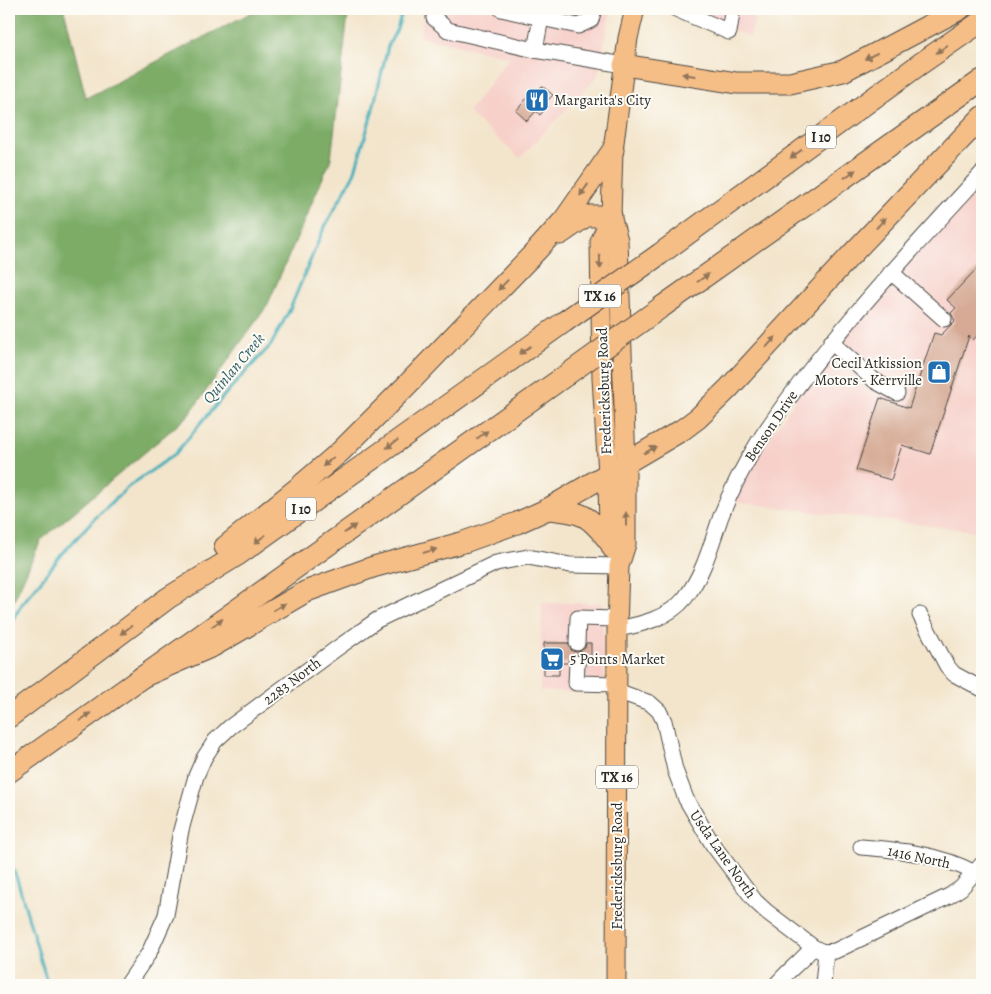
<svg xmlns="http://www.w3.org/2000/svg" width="991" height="994" viewBox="0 0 991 994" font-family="Alegreya,serif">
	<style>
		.built { fill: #f7d0ca }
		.forest { fill: #7bac66; stroke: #536c48 }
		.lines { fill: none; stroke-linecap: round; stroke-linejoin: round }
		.stream { stroke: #3eaeba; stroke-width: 3 }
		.building { fill: #d6aa95 }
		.minor-casing { stroke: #494743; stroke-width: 17 }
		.major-casing { stroke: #494743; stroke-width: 21 }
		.highway-casing { stroke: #494743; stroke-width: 23 }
		.minor { stroke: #fff; stroke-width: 15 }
		.major { stroke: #f6be87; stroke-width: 19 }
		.highway { stroke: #f6be87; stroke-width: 21 }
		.highway-bridge-casing { stroke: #494743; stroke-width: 23; stroke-linecap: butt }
		.highway-bridge { stroke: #f6be87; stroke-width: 21 }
		.oneway { fill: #907459 }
		.labels { text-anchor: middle; stroke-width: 4; stroke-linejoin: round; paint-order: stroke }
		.shield { fill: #fdfcf7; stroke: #6a6a68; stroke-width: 1 }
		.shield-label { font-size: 14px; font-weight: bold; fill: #2b2b2b }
		.poi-label { font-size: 15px; fill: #2b2b2b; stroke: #fdfcf7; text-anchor: start }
		.street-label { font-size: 15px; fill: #2b2b2b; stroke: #fdfcf7 }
		.water-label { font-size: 16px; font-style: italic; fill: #335f64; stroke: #fdfcf7 }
	</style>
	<rect width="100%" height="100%" fill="#fdfcf7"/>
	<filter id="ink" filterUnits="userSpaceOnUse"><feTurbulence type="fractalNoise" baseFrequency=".02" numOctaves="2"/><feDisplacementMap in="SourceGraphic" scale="10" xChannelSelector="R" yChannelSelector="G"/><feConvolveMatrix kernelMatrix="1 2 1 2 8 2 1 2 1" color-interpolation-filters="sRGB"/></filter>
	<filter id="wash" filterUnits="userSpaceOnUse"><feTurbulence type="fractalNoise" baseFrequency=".0096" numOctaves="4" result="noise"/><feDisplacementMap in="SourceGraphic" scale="20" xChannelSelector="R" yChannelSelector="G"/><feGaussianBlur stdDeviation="1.12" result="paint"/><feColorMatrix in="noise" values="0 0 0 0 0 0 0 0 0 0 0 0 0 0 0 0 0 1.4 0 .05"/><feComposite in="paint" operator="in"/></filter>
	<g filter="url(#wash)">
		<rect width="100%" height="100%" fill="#f3e5cc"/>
		<g class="built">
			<polygon points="425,9 611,9 597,77 520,158 468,112 510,57 420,37"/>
			<polygon points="684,9 757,9 750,37"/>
			<polygon points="982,179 982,532 734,502 750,466 819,366"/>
			<polygon points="542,603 603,603 605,693 540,691"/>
		</g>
		<polygon class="forest" points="9,9 64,9 86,98 258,9 335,9 348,15 331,159 267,306 188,416 41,540 9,611"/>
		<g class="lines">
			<g class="stream">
				<polyline points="9,626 22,604 63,553 91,522 128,487 175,454 227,392 271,345 290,309 323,230 354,174 372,113 388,46 397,29 403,9"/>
				<polyline points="9,858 18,882 48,985"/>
			</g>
		</g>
		<g id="blocks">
			<g class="building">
				<polygon points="542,86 553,95 543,105 546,108 540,115 536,111 527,121 516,111 533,91 536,93"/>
				<polygon points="982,263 982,330 973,340 969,336 930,454 902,445 891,480 856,470 880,398 909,408 934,333 941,335 955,321 951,313 956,308 947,300"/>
				<polygon points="544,643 568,643 572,651 577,652 585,648 586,643 591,643 591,663 586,663 582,655 573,654 569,658 568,663 559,663 559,675 544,675"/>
			</g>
		</g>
	</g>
	<g filter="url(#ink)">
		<use href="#blocks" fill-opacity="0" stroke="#494743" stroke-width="1"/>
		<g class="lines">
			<g class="minor-casing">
				<g id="minor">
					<polyline points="436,9 434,18 448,30 535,50 624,65"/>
					<polyline points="501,9 578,26 591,20 594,9"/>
					<polyline points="676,9 729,32 732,13 735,9"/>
					<polyline points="535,50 541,18"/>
					<polyline points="891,272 944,319"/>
					<polyline points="831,342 875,381 897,393"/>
					<polyline points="920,615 947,666 954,674 982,689"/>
					<path d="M617,629C640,625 669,618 685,598C704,574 711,544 721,516C731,490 744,465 759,441C823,344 903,259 982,173"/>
					<polyline points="577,643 578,618 617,619"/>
					<polyline points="577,663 576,683 617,684"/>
					<polyline points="617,691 650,703 659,711 664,721 675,770 686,799 713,845 755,901 767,912 813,947 823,952 835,951 949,896 961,888 982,864"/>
					<path d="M861,847C900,850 940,854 975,873"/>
					<polyline points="127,985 149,953 166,915 181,830 196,776 204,758 215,741 230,727 336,649 377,620 496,563 528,557 570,565 619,566"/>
					<path d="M776,985C787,971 802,961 813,947"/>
					<polyline points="823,985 826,952"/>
				</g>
			</g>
			<g class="major-casing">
				<g id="major">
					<polyline points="611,216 600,242 602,378 608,474 609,541 612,549"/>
					<polyline points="616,985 617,629 619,566 626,544 626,464 618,240 611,216 613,150 628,38 635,9"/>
				</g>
			</g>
			<g class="highway-casing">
				<g id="highway">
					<polyline points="624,65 737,83 790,83 843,71 960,9"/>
					<polyline points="560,234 586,216 611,216"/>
					<polyline points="660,254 920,64 982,21"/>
					<polyline points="663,306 982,80"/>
					<path d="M548,509C582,512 588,514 609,541"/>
					<polyline points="225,547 298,488 341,451 405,387 537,250 564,220 613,150"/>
					<polyline points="142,677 213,646 307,591 373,567 464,542 517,523 548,509 682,430 698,418 728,389 851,255 982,117"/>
					<polyline points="9,717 168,598 239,554 564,322"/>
					<polyline points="9,772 565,376"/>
				</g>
			</g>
			<use href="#minor" class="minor"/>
			<use href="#major" class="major"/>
			<use href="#highway" class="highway"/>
			<g class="highway-bridge-casing">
				<g id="highway-bridge">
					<polyline points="564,322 660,254"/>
					<polyline points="565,376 663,306"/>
				</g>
			</g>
			<use href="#highway-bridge" class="highway-bridge"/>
		</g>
		<defs><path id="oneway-solid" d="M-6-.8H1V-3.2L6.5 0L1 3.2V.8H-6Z" transform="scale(1.25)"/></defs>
		<g class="oneway">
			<use href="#oneway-solid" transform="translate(942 49) rotate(145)"/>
			<use href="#oneway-solid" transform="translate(871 56) rotate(153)"/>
			<use href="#oneway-solid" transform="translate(689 75) rotate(-171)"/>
			<use href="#oneway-solid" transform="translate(796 154) rotate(144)"/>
			<use href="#oneway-solid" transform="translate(850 174) rotate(-35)"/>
			<use href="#oneway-solid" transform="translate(584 190) rotate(125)"/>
			<use href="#oneway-solid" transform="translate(881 223) rotate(-47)"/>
			<use href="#oneway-solid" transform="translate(600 262) rotate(89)"/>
			<use href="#oneway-solid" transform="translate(703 278) rotate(-35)"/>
			<use href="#oneway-solid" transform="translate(503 285) rotate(134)"/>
			<use href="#oneway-solid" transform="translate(771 342) rotate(-48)"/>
			<use href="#oneway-solid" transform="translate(525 350) rotate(145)"/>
			<use href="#oneway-solid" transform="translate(482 435) rotate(-35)"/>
			<use href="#oneway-solid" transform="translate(392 444) rotate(144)"/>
			<use href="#oneway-solid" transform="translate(650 450) rotate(-29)"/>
			<use href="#oneway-solid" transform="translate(328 462) rotate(139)"/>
			<use href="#oneway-solid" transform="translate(626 519) rotate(-90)"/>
			<use href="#oneway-solid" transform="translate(350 529) rotate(-35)"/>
			<use href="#oneway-solid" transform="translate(260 539) rotate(144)"/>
			<use href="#oneway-solid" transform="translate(430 551) rotate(-16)"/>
			<use href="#oneway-solid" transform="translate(279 607) rotate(-30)"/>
			<use href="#oneway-solid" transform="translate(217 623) rotate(-35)"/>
			<use href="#oneway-solid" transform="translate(126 630) rotate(143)"/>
			<use href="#oneway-solid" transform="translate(85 717) rotate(-36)"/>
		</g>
	</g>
	<defs>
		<g id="restaurant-square" transform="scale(1.25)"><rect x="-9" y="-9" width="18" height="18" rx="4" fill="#1f6fb2" stroke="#fdfcf7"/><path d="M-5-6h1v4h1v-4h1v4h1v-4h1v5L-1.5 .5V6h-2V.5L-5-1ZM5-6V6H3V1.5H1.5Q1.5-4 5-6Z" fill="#fff"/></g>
		<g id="shop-square" transform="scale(1.25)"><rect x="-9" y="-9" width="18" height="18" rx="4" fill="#1f6fb2" stroke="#fdfcf7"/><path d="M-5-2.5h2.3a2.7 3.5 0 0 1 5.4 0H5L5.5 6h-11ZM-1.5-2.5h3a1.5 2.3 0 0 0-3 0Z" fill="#fff"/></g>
		<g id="supermarket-square" transform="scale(1.25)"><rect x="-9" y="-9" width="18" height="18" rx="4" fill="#1f6fb2" stroke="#fdfcf7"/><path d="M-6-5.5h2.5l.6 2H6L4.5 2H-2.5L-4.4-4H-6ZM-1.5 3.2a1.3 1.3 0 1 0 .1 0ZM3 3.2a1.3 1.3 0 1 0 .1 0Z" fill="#fff"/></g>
	</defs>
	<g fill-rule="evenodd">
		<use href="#restaurant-square" x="537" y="100"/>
		<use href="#shop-square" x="939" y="372"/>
		<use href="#supermarket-square" x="552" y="659"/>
	</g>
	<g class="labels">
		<g class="shield">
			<rect x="806" y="125.5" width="30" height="23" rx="4"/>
			<rect x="579" y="284.5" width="42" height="23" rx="4"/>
			<rect x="286" y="497.5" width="30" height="23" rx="4"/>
			<rect x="596" y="765.5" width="42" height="23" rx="4"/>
		</g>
		<g class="shield-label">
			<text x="821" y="142">I 10</text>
			<text x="600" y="301">TX 16</text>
			<text x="301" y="514">I 10</text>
			<text x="617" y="782">TX 16</text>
		</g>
		<g class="poi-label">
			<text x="554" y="105">Margarita's City</text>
			<text x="922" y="368" text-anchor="end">Cecil Atkission<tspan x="922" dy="17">Motors - Kerrville</tspan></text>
			<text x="570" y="664">5 Points Market</text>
		</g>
		<g class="street-label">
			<text transform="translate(604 391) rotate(-92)" y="5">Fredericksburg Road</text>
			<text transform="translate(771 426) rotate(-56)" y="5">Benson Drive</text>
			<text transform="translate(292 681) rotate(-37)" y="5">2283 North</text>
			<text transform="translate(723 854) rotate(55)" y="5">Usda Lane North</text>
			<text transform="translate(919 857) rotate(12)" y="5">1416 North</text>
			<text transform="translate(617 866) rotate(-90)" y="5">Fredericksburg Road</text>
		</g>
		<g class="water-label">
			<text transform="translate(233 368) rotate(-50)" y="6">Quinlan Creek</text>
		</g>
	</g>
	<rect width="991" height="994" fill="none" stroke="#fdfcf7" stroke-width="30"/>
</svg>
